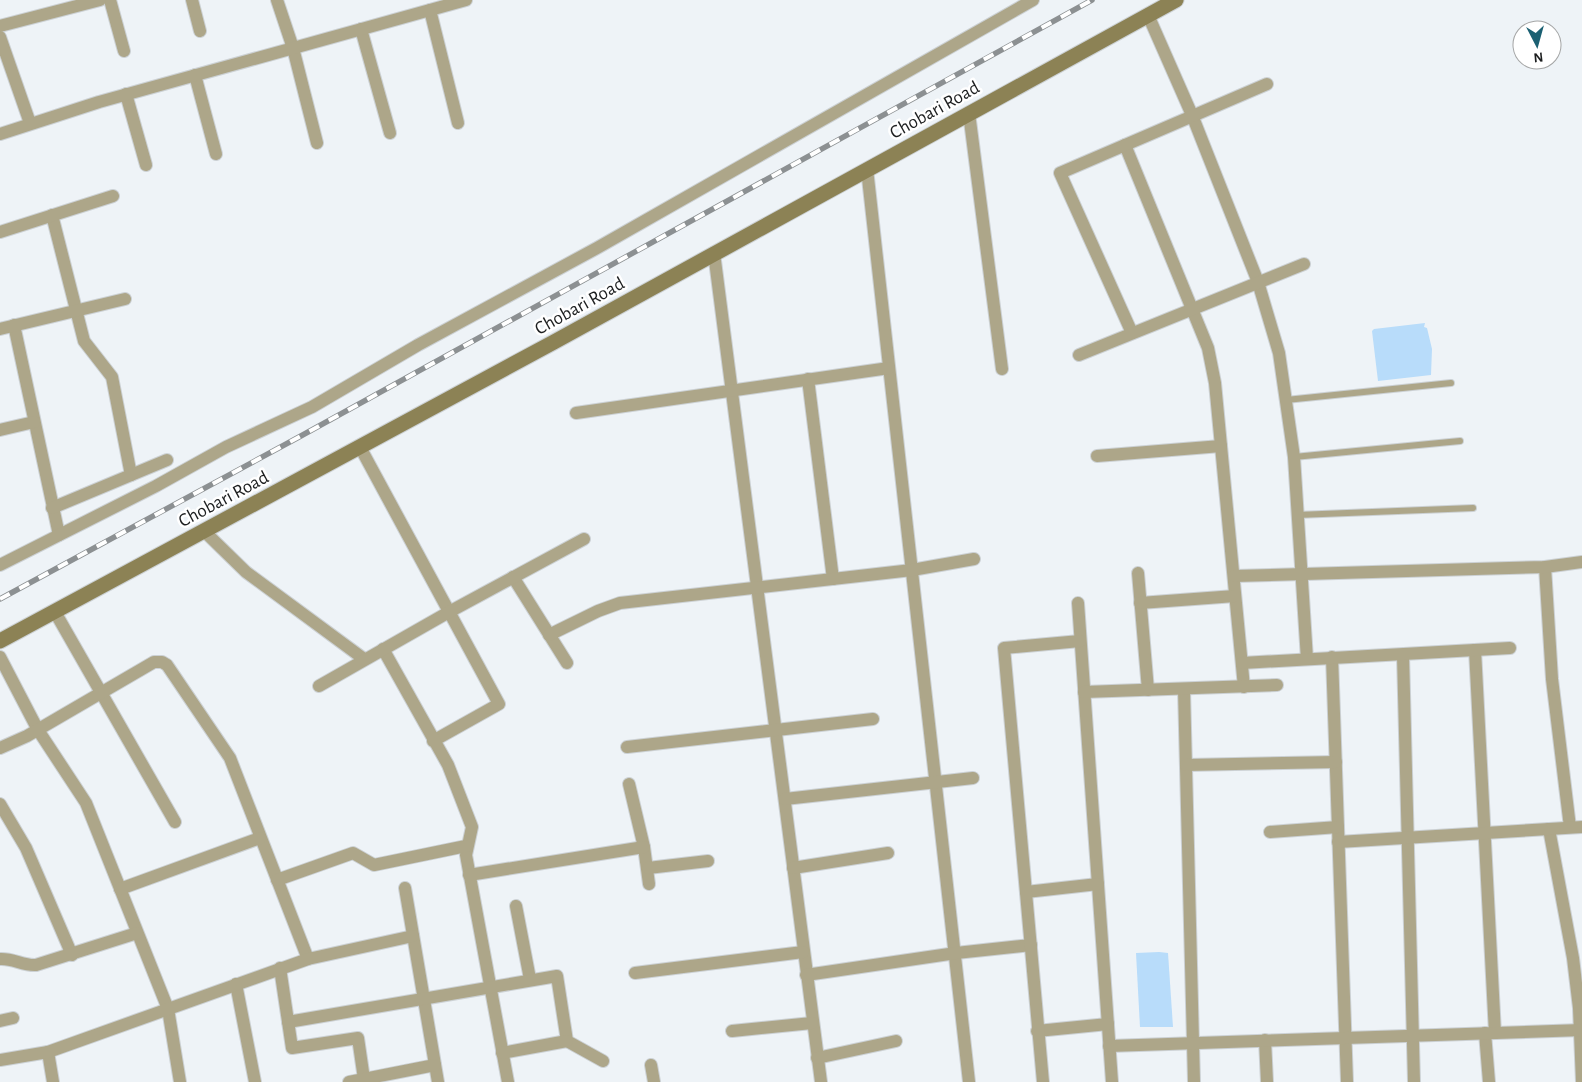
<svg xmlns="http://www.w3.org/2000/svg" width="1582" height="1082" viewBox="0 0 1582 1082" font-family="'Alegreya Sans',sans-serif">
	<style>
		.building { fill: #b8dcfa }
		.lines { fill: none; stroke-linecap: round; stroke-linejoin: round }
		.lane-casing { stroke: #ccd1d4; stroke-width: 8 }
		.street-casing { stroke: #ccd1d4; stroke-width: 14 }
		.secondary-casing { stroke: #ccd1d4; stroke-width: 17 }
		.lane { stroke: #ada689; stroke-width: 6 }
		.street { stroke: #ada689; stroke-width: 12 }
		.secondary { stroke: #8c8255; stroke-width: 15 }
		.rail-casing { stroke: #8c9092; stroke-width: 5.5 }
		.rail { stroke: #fff; stroke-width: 4; stroke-dasharray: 11; stroke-linecap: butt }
		.labels { text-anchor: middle; stroke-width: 5; stroke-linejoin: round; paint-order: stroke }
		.street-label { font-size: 19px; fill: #1c1e1f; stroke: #fff }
	</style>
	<rect width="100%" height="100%" fill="#eef3f7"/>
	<g class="building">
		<polygon points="1425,323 1424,327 1427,328 1432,349 1431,375 1378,381 1372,331 1374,329"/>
		<polygon points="1159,952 1168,953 1173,1027 1140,1027 1136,953"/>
	</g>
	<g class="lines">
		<g class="lane-casing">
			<g id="lane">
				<polyline points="1286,400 1451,383"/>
				<polyline points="1294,457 1460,441"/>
				<polyline points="1297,515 1473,508"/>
			</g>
		</g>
		<g class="street-casing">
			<g id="street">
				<polyline points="110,0 124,51"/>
				<polyline points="192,0 200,31"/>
				<polyline points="277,0 293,48 317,143"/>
				<polyline points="430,10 458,123"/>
				<polyline points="1148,15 1192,115 1258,282 1279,353 1294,457 1307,659"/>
				<polyline points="0,26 100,0"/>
				<polyline points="361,29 390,133"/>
				<polyline points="0,37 30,123"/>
				<polyline points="195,75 216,154"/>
				<polyline points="126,94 146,165"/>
				<polyline points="969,113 1002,369"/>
				<polyline points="0,134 99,102 466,0"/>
				<polyline points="1125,145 1208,348 1215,383 1244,687"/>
				<polyline points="867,169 969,1082"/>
				<polyline points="52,215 84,341 112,377 131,475"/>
				<polyline points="0,232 113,196"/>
				<polyline points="714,253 821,1082"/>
				<polyline points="14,325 59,535"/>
				<polyline points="0,329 125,299"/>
				<polyline points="1132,333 1060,173 1267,84"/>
				<polyline points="1079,355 1304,264"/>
				<polyline points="808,379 833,579"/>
				<polyline points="576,413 889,368"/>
				<polyline points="0,430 34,422"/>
				<polyline points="360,447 499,704 433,741"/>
				<polyline points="1097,456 1221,446"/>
				<polyline points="52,508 167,460"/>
				<polyline points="204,531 246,572 364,659"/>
				<polyline points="0,565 156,486 226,447 312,407 418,345 597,248 1033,0"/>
				<polyline points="1545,567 1552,679 1570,827"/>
				<polyline points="1138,573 1148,690"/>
				<polyline points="1234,576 1545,567 1582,562"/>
				<polyline points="513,577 567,663"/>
				<polyline points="1078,603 1112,1082"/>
				<polyline points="1140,603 1235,596"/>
				<polyline points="55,612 175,822"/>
				<polyline points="549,635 598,611 620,603 912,570 974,559"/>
				<polyline points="383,649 448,765 472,827 466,855 508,1082"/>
				<polyline points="1475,650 1495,1033"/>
				<polyline points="1403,655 1414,1082"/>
				<polyline points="0,657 38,730 86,803 168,1009 180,1082"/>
				<polyline points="1332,657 1347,1082"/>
				<polyline points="1242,663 1510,648"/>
				<polyline points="319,686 449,612 584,539"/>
				<polyline points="1184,689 1194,1082"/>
				<polyline points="1084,692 1277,685"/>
				<polyline points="627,747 873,719"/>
				<polyline points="0,748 27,736 154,662 162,662 167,665 230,758 308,959"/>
				<polyline points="1186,765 1336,762"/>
				<polyline points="629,784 644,847 649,884"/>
				<polyline points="785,799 973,778"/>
				<polyline points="0,804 26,848 72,955"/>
				<polyline points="1549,829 1573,958 1579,1008 1582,1082"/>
				<polyline points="1270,832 1338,827"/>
				<polyline points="1338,842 1582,827"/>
				<polyline points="648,868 708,861"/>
				<polyline points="793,868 888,853"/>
				<polyline points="469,875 644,847"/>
				<polyline points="277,880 353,853 374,865 466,846"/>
				<polyline points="405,888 438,1082"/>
				<polyline points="120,889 260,838"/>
				<polyline points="1026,892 1098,884"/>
				<polyline points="516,906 530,979"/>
				<path d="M0,959C13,958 23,966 36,965L137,933"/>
				<polyline points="280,968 292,1048 358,1038 364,1079"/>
				<polyline points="635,973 803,952"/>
				<polyline points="806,975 956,953 1031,945"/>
				<polyline points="236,984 255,1082"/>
				<polyline points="0,1021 13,1018"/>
				<polyline points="288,1022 557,976 567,1041 603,1061"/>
				<polyline points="732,1031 812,1023"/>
				<polyline points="1037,1031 1108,1024"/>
				<polyline points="1485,1033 1489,1082"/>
				<polyline points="1265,1040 1267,1082"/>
				<polyline points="1109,1046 1582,1030"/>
				<polyline points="48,1052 53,1082"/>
				<polyline points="502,1053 567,1041"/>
				<polyline points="817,1058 896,1041"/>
				<polyline points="0,1060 48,1052 308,959 413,936"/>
				<polyline points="651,1065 654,1082"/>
				<polyline points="349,1082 435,1065"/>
				<polyline points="1043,1082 1004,648 1080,641"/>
			</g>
		</g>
		<g class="secondary-casing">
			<polyline id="secondary" points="0,641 554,342 1176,0"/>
		</g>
		<use href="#lane" class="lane"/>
		<use href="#street" class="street"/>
		<use href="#secondary" class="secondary"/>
		<g class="rail-casing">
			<polyline id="rail" points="0,599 299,437 1092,0"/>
		</g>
		<use href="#rail" class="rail"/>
	</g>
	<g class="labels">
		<g class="street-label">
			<text transform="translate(934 109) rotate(-29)" y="7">Chobari Road</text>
			<text transform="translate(579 305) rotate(-29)" y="7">Chobari Road</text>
			<text transform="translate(223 498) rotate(-28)" y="7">Chobari Road</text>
		</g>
	</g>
	<g transform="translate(1537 45) rotate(174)"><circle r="24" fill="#ffffff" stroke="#a4a5a5"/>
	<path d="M0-4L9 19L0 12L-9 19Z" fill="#1b6072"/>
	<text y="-8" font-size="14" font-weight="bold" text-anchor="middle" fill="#1c1e1f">N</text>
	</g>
</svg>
